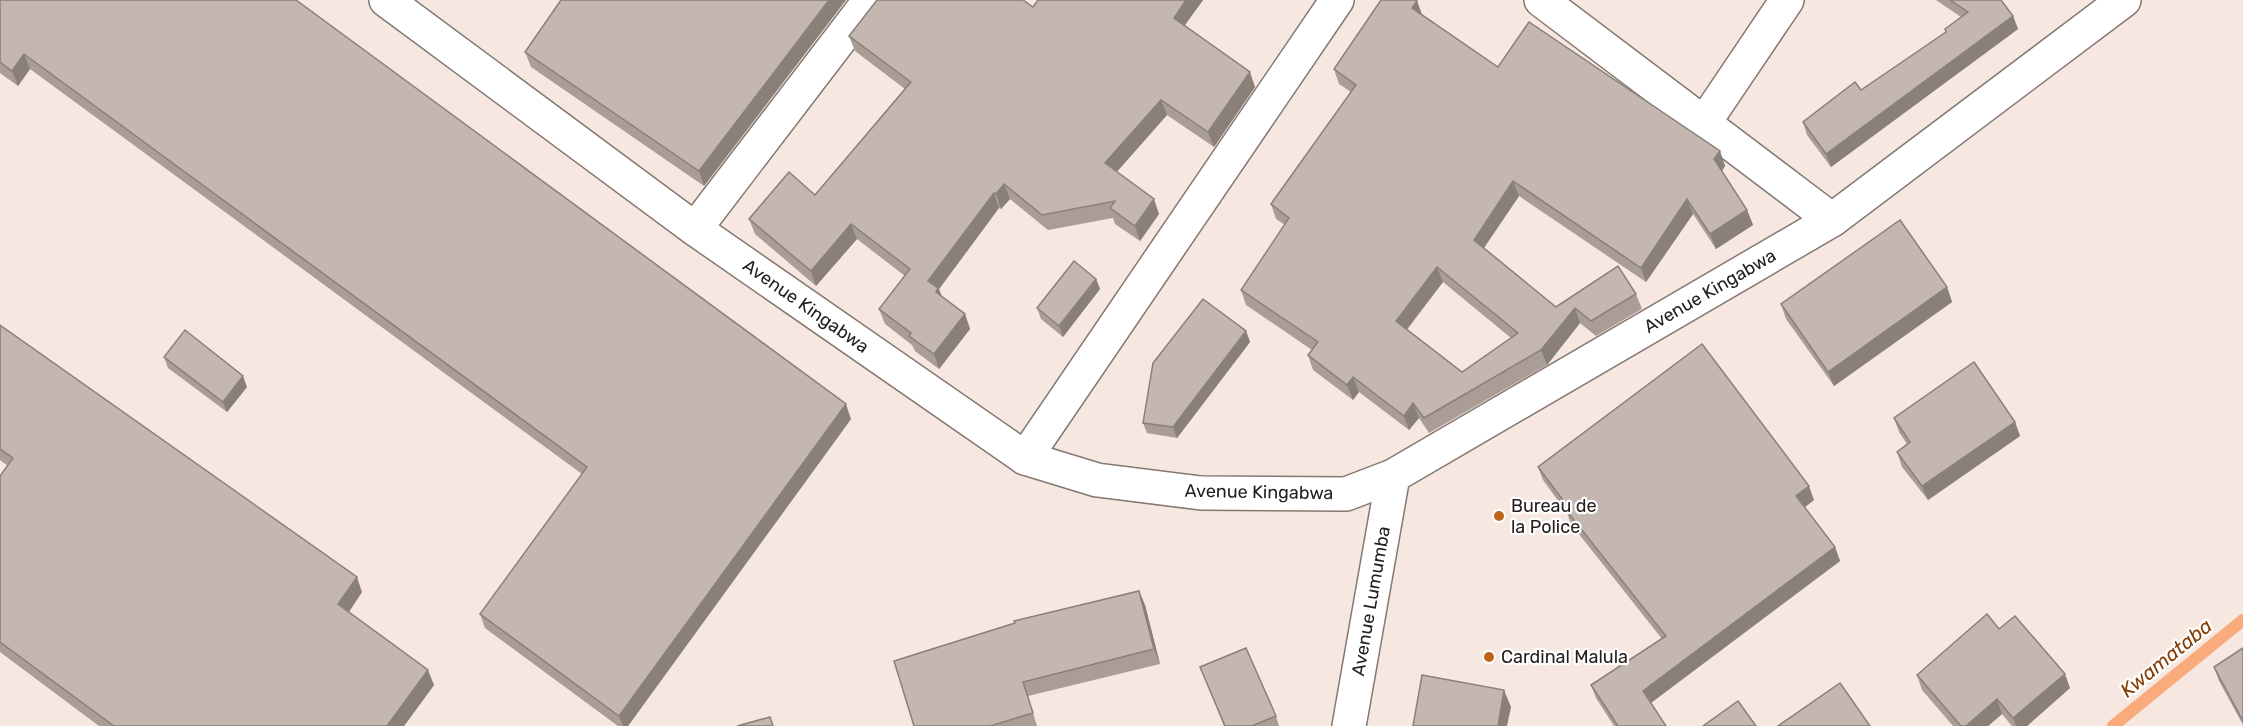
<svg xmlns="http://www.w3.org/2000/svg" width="2243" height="726" viewBox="0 0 2243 726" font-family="Rubik,sans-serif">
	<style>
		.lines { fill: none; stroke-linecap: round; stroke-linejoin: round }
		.stream { stroke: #faab7c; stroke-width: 12 }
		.minor-casing { stroke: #847871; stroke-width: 36 }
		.minor { stroke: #fff; stroke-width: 33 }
		.wall { fill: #a99d96; fill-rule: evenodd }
		.shaded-wall { fill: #89807a }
		.building { fill: #c4b7af; stroke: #89807a; stroke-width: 1.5; fill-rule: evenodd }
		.poi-dot { fill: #c1621b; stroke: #fff; stroke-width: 2 }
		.labels { text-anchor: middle; stroke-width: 4.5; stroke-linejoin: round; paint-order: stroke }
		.street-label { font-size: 18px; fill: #25201e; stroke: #fff }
		.poi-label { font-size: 18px; fill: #25201e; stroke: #fff; text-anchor: start }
		.water-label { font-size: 20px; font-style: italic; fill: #843e05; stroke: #fff }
	</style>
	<rect width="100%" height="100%" fill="#f6e8e0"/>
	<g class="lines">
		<polyline class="stream" points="2113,726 2243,620"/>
		<g class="minor-casing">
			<g id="minor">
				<polyline points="386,0 695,229 1025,458 1097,480 1201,493 1346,494 1393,476 1832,220 2124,0"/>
				<polyline points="1541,0 1832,220"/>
				<polyline points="1704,123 1787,0"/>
				<polyline points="695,229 870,0"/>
				<polyline points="1025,458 1337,0"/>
				<polyline points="1349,726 1393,476"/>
			</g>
		</g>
		<use href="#minor" class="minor"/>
	</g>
	<g class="wall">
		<polygon points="0,0 851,419 628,726 618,726 485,628 480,614 582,474 30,69 18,86 0,73"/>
		<polygon points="561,0 846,0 704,186 531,67 525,52"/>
		<polygon points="1038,0 1203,0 1185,25 1255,87 1214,147 1167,115 1117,172 1159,214 1140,241 1115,224 1113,218 1048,230 1010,199 1001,209 999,208 939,289 942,297 965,314 970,329 939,369 915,351 912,345 885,324 879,309 905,276 857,239 816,286 755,234 749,219 815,195 905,89 855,51 849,36 1033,7"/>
		<polygon points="1936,0 2001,0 2013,16 2018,29 1831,167 1807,135 1803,122 1861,90 1946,32 1945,29 1961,17"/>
		<path d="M1417,1L1422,14L1498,67L1720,151L1725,166L1722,171L1747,210L1753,225L1716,249L1693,214L1646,282L1519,196L1484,248L1556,307L1636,294L1642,309L1596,336L1580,323L1547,365L1429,433L1419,418L1409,430L1359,392L1353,400L1313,370L1308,355L1312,350L1246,305L1241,290L1285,225L1276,219L1271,204L1351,92L1339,84L1334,69ZM1443,282L1511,338L1462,372L1407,330Z"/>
		<polygon points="1096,279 1100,289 1063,337 1041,319 1037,308"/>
		<polygon points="1947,287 1952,302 1834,386 1786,319 1781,304"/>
		<polygon points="0,325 362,592 349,612 434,685 404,726 99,726 0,652 0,476 8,466 0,460"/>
		<polygon points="1246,331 1250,342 1177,438 1147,433 1143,423"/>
		<polygon points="164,357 247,387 227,412 168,368"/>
		<polygon points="1894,418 2015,422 2020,436 1928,500 1902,467 1897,452 1907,444 1899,432"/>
		<polygon points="1538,467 1814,500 1805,507 1835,547 1840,561 1651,703 1666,726 1614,726 1596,698 1591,685 1662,639 1571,524 1567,513 1543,480"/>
		<polygon points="1139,591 1145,605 1160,664 1028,696 1037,726 914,726 1015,623"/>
		<polygon points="1999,629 2070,688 2027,726 2012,726 2002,714 1988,726 1953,726 1922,690 1917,675"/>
		<polygon points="2243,648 2243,725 2219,681 2214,667"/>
		<polygon points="1200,667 1276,716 1279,726 1224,726"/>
	</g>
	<g class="shaded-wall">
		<polygon points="829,0 846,0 704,186 699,171"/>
		<polygon points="1186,0 1203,0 1179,33 1174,18"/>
		<polygon points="1417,1 1422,16 1412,8"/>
		<polygon points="2013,16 2018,29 1831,167 1826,154"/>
		<polygon points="24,54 30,69 18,86 12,71"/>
		<polygon points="1250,72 1255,87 1214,147 1208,132"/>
		<polygon points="1161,100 1167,115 1111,178 1105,163"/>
		<polygon points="1720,151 1725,166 1720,174 1714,159"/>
		<polygon points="1513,181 1519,196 1479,255 1474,240"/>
		<polygon points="1004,184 1010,199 1001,209 996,194"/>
		<polygon points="994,193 999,208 939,289 944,303 928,281"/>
		<polygon points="1154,199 1159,214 1140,241 1135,226"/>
		<polygon points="1687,199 1693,214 1646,282 1641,268"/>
		<polygon points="1747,210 1753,225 1716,249 1710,234"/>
		<polygon points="851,224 857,239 816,286 811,271"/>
		<polygon points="1437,267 1443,282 1401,336 1396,321"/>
		<polygon points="1096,279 1100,289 1063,337 1059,326"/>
		<polygon points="1947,287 1952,302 1834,386 1828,372"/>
		<polygon points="1575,308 1580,323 1547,365 1541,350"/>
		<polygon points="965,314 970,329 939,369 934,354"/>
		<polygon points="1246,331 1250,342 1177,438 1173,427"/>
		<polygon points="243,376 247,387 227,412 223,402"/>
		<polygon points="1353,377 1359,392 1353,400 1347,385"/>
		<polygon points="1413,403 1419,418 1409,430 1404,416"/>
		<polygon points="846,404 851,419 628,726 623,726 619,716"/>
		<polygon points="2015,422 2020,436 1928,500 1922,486"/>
		<polygon points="1809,486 1814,500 1801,510 1796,496"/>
		<polygon points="1835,547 1840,561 1648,705 1643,691"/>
		<polygon points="357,577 362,592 344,619 338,604"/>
		<polygon points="1139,591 1145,605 1160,664 1154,649"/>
		<polygon points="428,670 434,685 404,726 387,726"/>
		<polygon points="2065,674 2070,688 2027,726 2016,726 2013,718"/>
		<polygon points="1504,690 1511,707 1507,726 1498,726"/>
		<polygon points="1997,699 2002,714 1988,726 1966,726"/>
	</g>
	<g class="building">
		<polygon points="0,0 296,0 846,404 619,716 480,614 587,467 24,54 12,71 0,62"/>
		<polygon points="561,0 829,0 699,171 525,52"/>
		<polygon points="877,0 1023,0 1033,7 1038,0 1186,0 1174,18 1250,72 1208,132 1161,100 1105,163 1154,199 1135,226 1110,208 1115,201 1042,215 1004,184 996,194 994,193 928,281 938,288 936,292 965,314 934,354 909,336 911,333 879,309 910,269 851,224 811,271 749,219 789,172 815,195 911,82 849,36"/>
		<path d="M1381,0H1415L1417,1L1412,8L1498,67L1529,22L1720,151L1714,159L1747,210L1710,234L1687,199L1641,268L1513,181L1474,240L1556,307L1618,266L1636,294L1591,321L1575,308L1541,350L1424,418L1413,403L1404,416L1353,377L1347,385L1308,355L1318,342L1241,290L1289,218L1271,204L1356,85L1334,69ZM1437,267L1518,333L1462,372L1396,321Z"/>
		<polygon points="1950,0 2001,0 2013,16 1826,154 1803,122 1855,82 1861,90 1946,32 1945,29 1968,12"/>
		<polygon points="1900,220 1947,287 1828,372 1781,304"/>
		<polygon points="1074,261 1096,279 1059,326 1037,308"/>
		<polygon points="1203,299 1246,331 1173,427 1143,423 1153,363"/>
		<polygon points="0,325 357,577 338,604 428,670 387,726 114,726 0,642 0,476 13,458 0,449"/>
		<polygon points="185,330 243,376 223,402 164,357"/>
		<polygon points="1702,344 1809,486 1796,496 1835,547 1643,691 1666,726 1618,726 1591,685 1666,636 1566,510 1569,508 1538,467"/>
		<polygon points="1974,362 2015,422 1922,486 1897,452 1910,442 1894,418"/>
		<polygon points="1139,591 1154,649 1023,682 1033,713 990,726 914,726 894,661 1015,623 1014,621"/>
		<polygon points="1987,614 1999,629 2015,616 2065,674 2013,718 1997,699 1966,726 1961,726 1917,675"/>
		<polygon points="1246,648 1276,716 1252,726 1225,726 1200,667"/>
		<polygon points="2243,648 2243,721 2214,667"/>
		<polygon points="1422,675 1504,690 1498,726 1413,726"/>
		<polygon points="1840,683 1870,726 1778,726"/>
		<polygon points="1738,701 1756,726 1703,726"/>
		<polygon points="770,717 773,726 737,726"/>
	</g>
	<g class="poi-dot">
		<circle cx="1499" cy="516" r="6"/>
		<circle cx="1489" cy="657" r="6"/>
	</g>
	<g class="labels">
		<g class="street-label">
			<text transform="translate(1710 291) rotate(-30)" y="6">Avenue Kingabwa</text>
			<text transform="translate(806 306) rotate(35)" y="6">Avenue Kingabwa</text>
			<text transform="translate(1259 492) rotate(1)" y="6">Avenue Kingabwa</text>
			<text transform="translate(1371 601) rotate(-80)" y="6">Avenue Lumumba</text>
		</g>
		<g class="poi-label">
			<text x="1511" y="512">Bureau de<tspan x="1511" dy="21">la Police</tspan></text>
			<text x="1501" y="663">Cardinal Malula</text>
		</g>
		<g class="water-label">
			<text transform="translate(2166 658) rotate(-39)" y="7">Kwamataba</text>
		</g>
	</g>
</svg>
